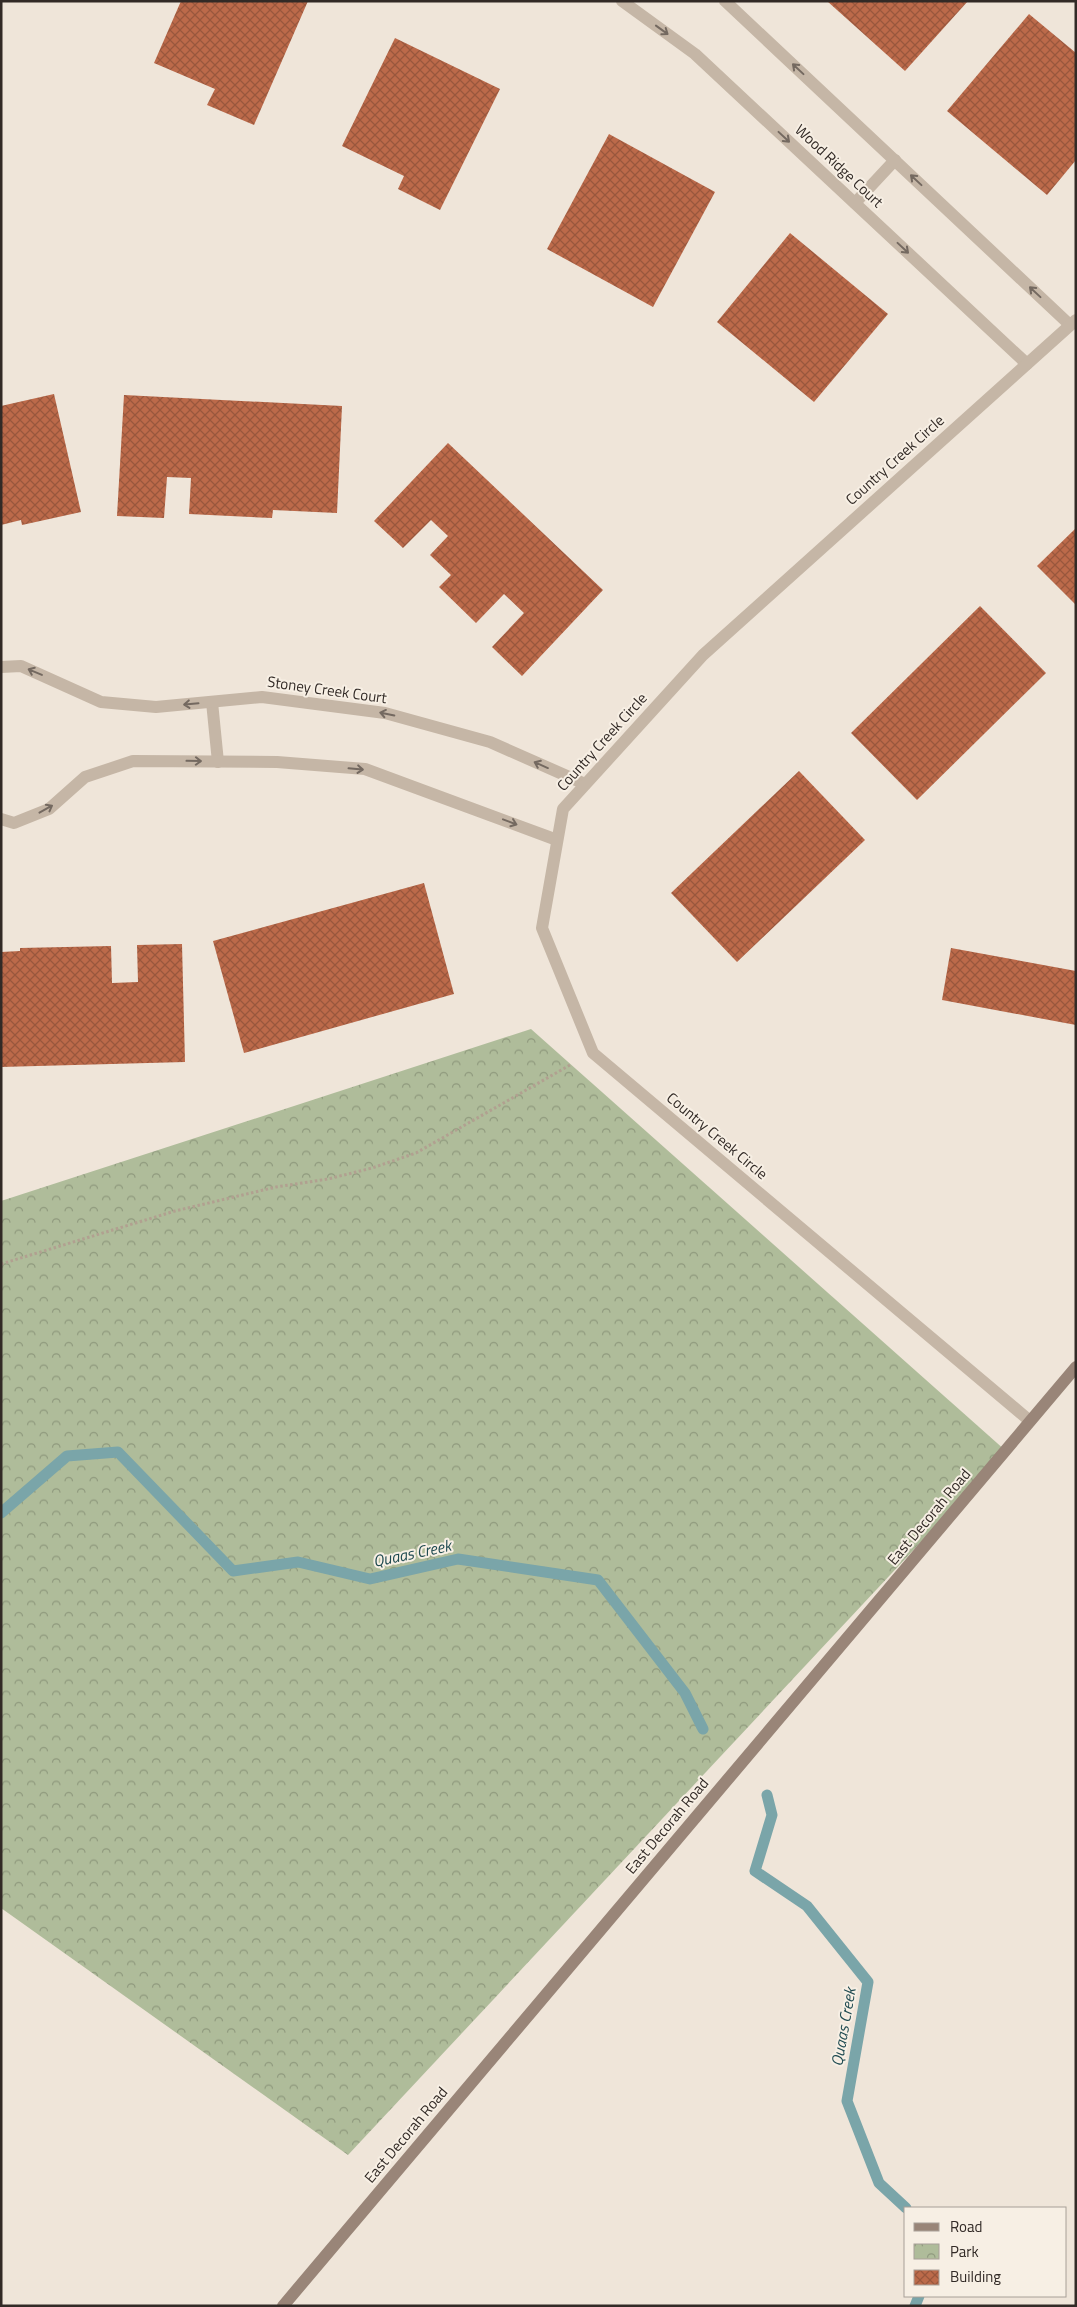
<svg xmlns="http://www.w3.org/2000/svg" width="1077" height="2307" viewBox="0 0 1077 2307" font-family="'Titillium Web',sans-serif">
	<style>
		.park { fill: url(#park-crowns) }
		.lines { fill: none; stroke-linecap: round; stroke-linejoin: round }
		.stream { stroke: #7aa5a9; stroke-width: 11 }
		.building { fill: url(#building-cross-hatch) }
		.path { stroke: #b1a090; stroke-width: 3; stroke-dasharray: 2.5 2.5; stroke-linecap: butt }
		.lane { stroke: #c5b6a6; stroke-width: 12 }
		.street { stroke: #c5b6a6; stroke-width: 12 }
		.secondary { stroke: #998578; stroke-width: 12 }
		.oneway { stroke: #746960 }
		.labels { text-anchor: middle; stroke-width: 4; stroke-linejoin: round; paint-order: stroke }
		.street-label { font-size: 15px; fill: #322a26; stroke: #f7efe4 }
		.water-label { font-size: 16px; font-style: italic; fill: #1f4a50; stroke: #f7efe4 }
	</style>
	<defs>
		<pattern id="park-crowns" width="20" height="18" patternUnits="userSpaceOnUse" patternTransform="scale(1.25)"><rect width="20" height="18" fill="#afbc9a"/><path d="M2 6a3 3 0 1 1 6 0M12 15a3 3 0 1 1 6 0" fill="none" stroke="#8f997d"/></pattern>
		<pattern id="building-cross-hatch" width="8" height="8" patternUnits="userSpaceOnUse" patternTransform="scale(1.25)"><rect width="8" height="8" fill="#bc6a4a"/><path d="M0 0l8 8M0 8l8-8" fill="none" stroke="#99573d"/></pattern>
	</defs>
	<rect width="100%" height="100%" fill="#efe5d9"/>
	<polygon class="park" points="531,1029 1006,1451 348,2155 1,1908 1,1201"/>
	<g class="lines">
		<g class="stream">
			<polyline points="1,1513 67,1456 118,1452 233,1571 298,1562 370,1579 458,1559 598,1580 685,1693 703,1729"/>
			<polyline points="767,1795 772,1815 755,1871 807,1906 868,1982 847,2101 879,2183 906,2208"/>
			<polyline points="915,2306 919,2296"/>
		</g>
	</g>
	<g class="building">
		<polygon points="181,1 308,1 254,125 207,105 215,89 154,63"/>
		<polygon points="827,1 968,1 905,71"/>
		<polygon points="1029,14 1076,53 1076,160 1047,195 947,111"/>
		<polygon points="395,38 500,89 440,210 398,189 404,176 342,146"/>
		<polygon points="609,134 715,192 653,307 547,249"/>
		<polygon points="790,233 888,314 814,402 717,322"/>
		<polygon points="54,394 81,512 22,525 21,520 1,525 1,406"/>
		<polygon points="124,395 342,406 337,513 273,510 272,518 189,514 191,478 167,477 164,518 117,516"/>
		<polygon points="448,443 603,590 522,676 492,647 524,613 504,594 476,623 439,587 451,575 430,555 448,536 431,520 403,548 374,521"/>
		<polygon points="1076,528 1076,605 1037,566"/>
		<polygon points="980,606 1046,673 917,800 851,733"/>
		<polygon points="799,771 865,840 737,962 671,893"/>
		<polygon points="424,883 454,994 244,1053 213,941"/>
		<polygon points="182,944 185,1062 1,1067 1,952 20,951 20,948 111,946 112,983 138,982 137,945"/>
		<polygon points="951,948 1076,971 1076,1025 942,1000"/>
	</g>
	<g class="lines">
		<polyline class="path" points="1,1264 175,1211 276,1187 328,1179 372,1168 416,1153 570,1065"/>
		<g class="lane">
			<polyline points="855,203 895,160"/>
			<polyline points="212,702 218,762"/>
		</g>
		<g class="street">
			<polyline points="622,1 695,54 1027,364"/>
			<polyline points="725,1 1070,325"/>
			<polyline points="1,667 21,666 101,702 156,707 262,697 385,713 490,742 585,784"/>
			<polyline points="1,819 14,823 49,809 85,777 133,761 277,762 365,769 557,840"/>
			<polyline points="1030,1421 593,1053 542,928 563,809 703,655 1076,320"/>
		</g>
		<polyline class="secondary" points="283,2306 1076,1367"/>
	</g>
	<defs><path id="oneway-shaft" d="M-6 0H5M1.5-3L5.5 0L1.5 3" fill="none" stroke-width="1.6" stroke-linecap="round" stroke-linejoin="round" transform="scale(1.25)"/></defs>
	<g class="oneway">
		<use href="#oneway-shaft" transform="translate(662 30) rotate(36)"/>
		<use href="#oneway-shaft" transform="translate(798 69) rotate(-137)"/>
		<use href="#oneway-shaft" transform="translate(784 137) rotate(43)"/>
		<use href="#oneway-shaft" transform="translate(916 180) rotate(-137)"/>
		<use href="#oneway-shaft" transform="translate(903 248) rotate(43)"/>
		<use href="#oneway-shaft" transform="translate(1035 292) rotate(-137)"/>
		<use href="#oneway-shaft" transform="translate(35 672) rotate(-157)"/>
		<use href="#oneway-shaft" transform="translate(191 704) rotate(175)"/>
		<use href="#oneway-shaft" transform="translate(387 714) rotate(-168)"/>
		<use href="#oneway-shaft" transform="translate(194 761) rotate(1)"/>
		<use href="#oneway-shaft" transform="translate(541 765) rotate(-156)"/>
		<use href="#oneway-shaft" transform="translate(356 769) rotate(5)"/>
		<use href="#oneway-shaft" transform="translate(46 809) rotate(-29)"/>
		<use href="#oneway-shaft" transform="translate(510 822) rotate(21)"/>
	</g>
	<g class="labels">
		<g class="street-label">
			<text transform="translate(839 166) rotate(43)" y="5">Wood Ridge Court</text>
			<text transform="translate(895 460) rotate(-42)" y="5">Country Creek Circle</text>
			<text transform="translate(327 690) rotate(8)" y="5">Stoney Creek Court</text>
			<text transform="translate(602 742) rotate(-48)" y="5">Country Creek Circle</text>
			<text transform="translate(717 1136) rotate(40)" y="5">Country Creek Circle</text>
			<text transform="translate(929 1517) rotate(-50)" y="5">East Decorah Road</text>
			<text transform="translate(667 1826) rotate(-50)" y="5">East Decorah Road</text>
			<text transform="translate(406 2135) rotate(-50)" y="5">East Decorah Road</text>
		</g>
		<g class="water-label">
			<text transform="translate(412 1553) rotate(-12)" y="6">Quaas Creek</text>
			<text transform="translate(843 2027) rotate(-80)" y="6">Quaas Creek</text>
		</g>
	</g>
	<rect width="1077" height="2307" fill="none" stroke="#322a26" stroke-width="5"/>
	<rect x="904" y="2207" width="162" height="90" fill="#f7efe4" stroke="#a8a098"/>
	<rect x="914" y="2223" width="25" height="8" fill="#998578" stroke="#a8a098"/>
	<text x="950" y="2232" font-size="15" fill="#322a26">Road</text>
	<rect x="914" y="2244" width="25" height="15" fill="url(#park-crowns)" stroke="#a8a098"/>
	<text x="950" y="2257" font-size="15" fill="#322a26">Park</text>
	<rect x="914" y="2270" width="25" height="15" fill="url(#building-cross-hatch)" stroke="#a8a098"/>
	<text x="950" y="2282" font-size="15" fill="#322a26">Building</text>
</svg>
